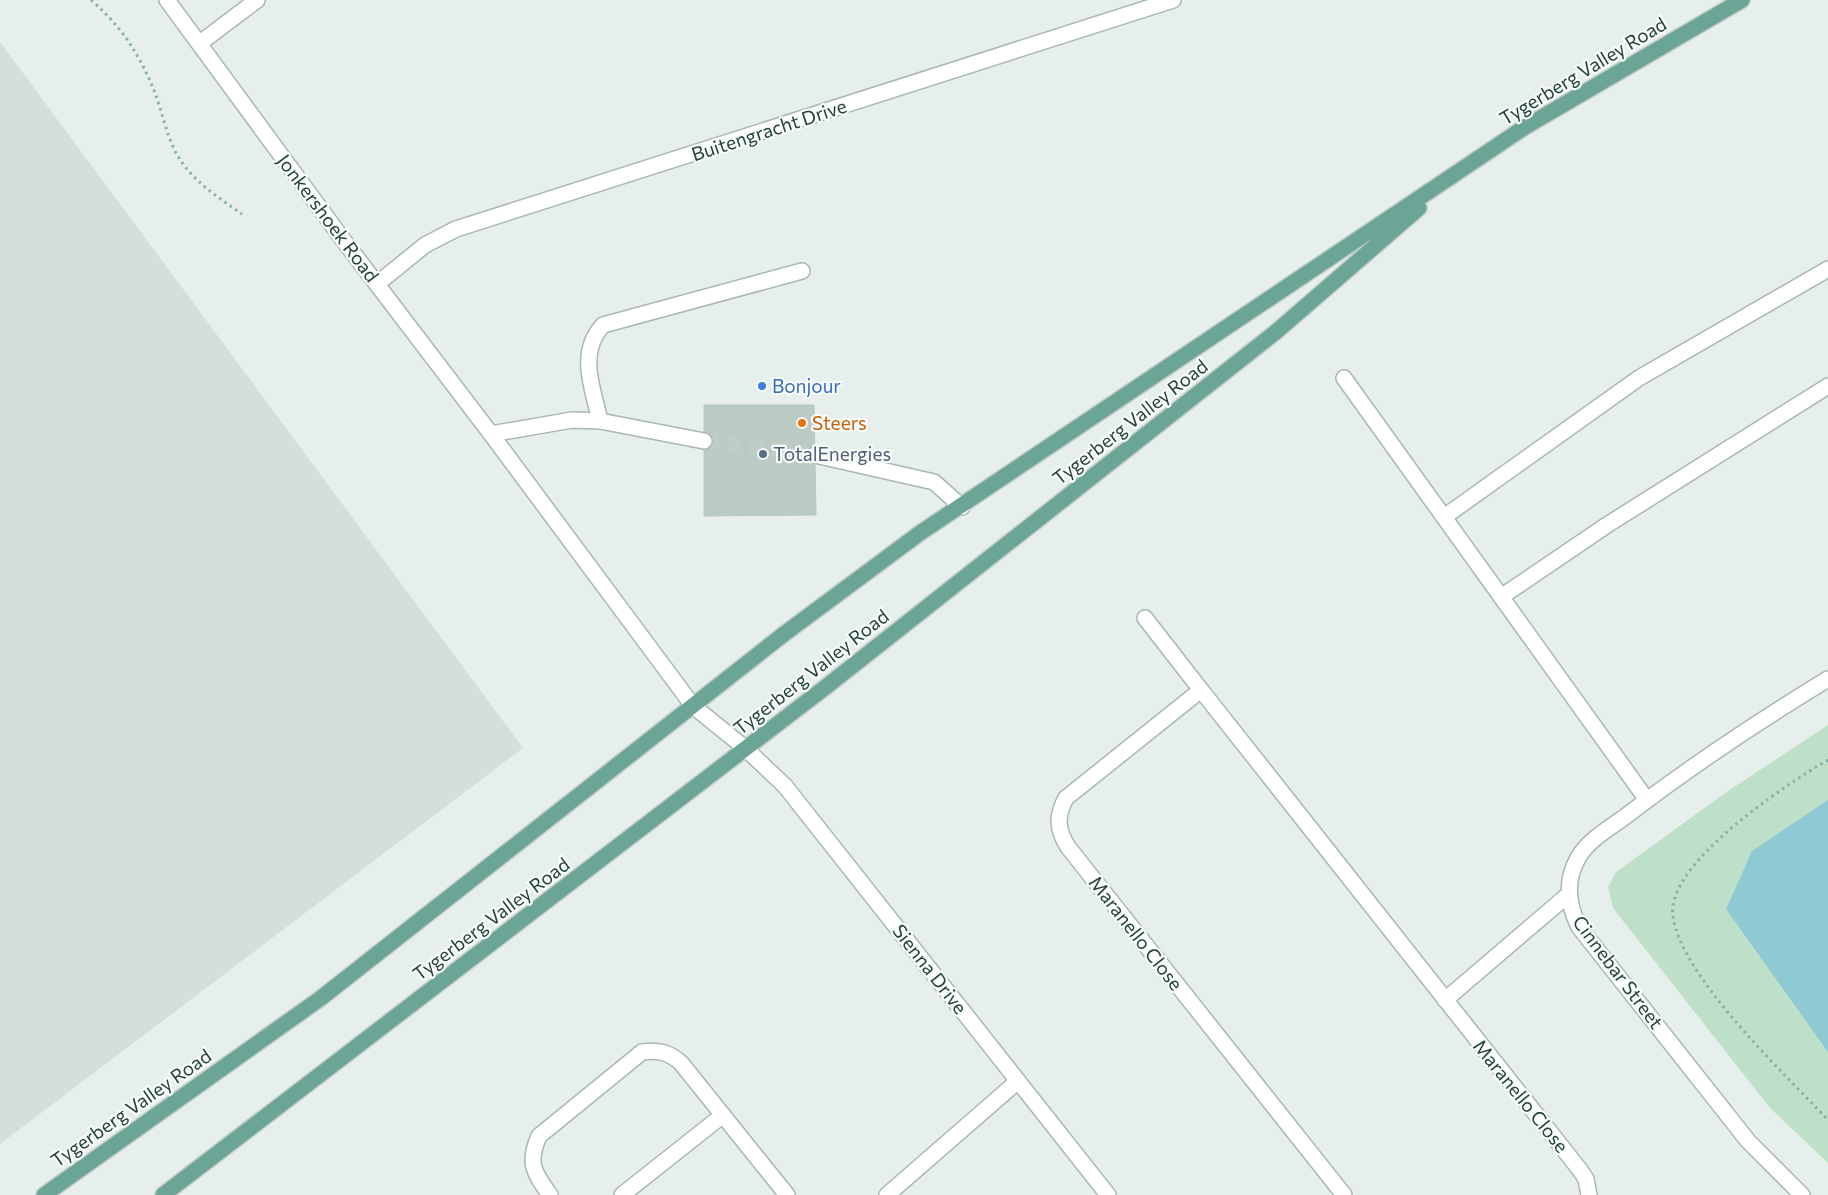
<svg xmlns="http://www.w3.org/2000/svg" width="1828" height="1195" viewBox="0 0 1828 1195" font-family="Commissioner,sans-serif">
	<style>
		.built { fill: #d4dfda }
		.green { fill: #bfe0c8 }
		.water { fill: #8ec9d4 }
		.building { fill: #bbcac4; stroke: #b8c9c2 }
		.lines { fill: none; stroke-linecap: round; stroke-linejoin: round }
		.minor-tunnel { stroke: #bfccc8; stroke-width: 15; stroke-dasharray: 15 8; stroke-linecap: butt }
		.minor-casing { stroke: #a8b8b2; stroke-width: 18 }
		.major-casing { stroke: #c2cac8; stroke-width: 18 }
		.path { stroke: #86b3a5; stroke-width: 3; stroke-dasharray: 2.5 4; stroke-linecap: butt }
		.minor { stroke: #fff; stroke-width: 15 }
		.major { stroke: #6aa596; stroke-width: 15 }
		.shop-dot { fill: #3f7fe0; stroke: #f7fbf9; stroke-width: 2 }
		.food-dot { fill: #e8710a; stroke: #f7fbf9; stroke-width: 2 }
		.service-dot { fill: #5c6f8a; stroke: #f7fbf9; stroke-width: 2 }
		.labels { text-anchor: middle; stroke-width: 4.5; stroke-linejoin: round; paint-order: stroke }
		.street-label { font-size: 19px; fill: #24423a; stroke: #f7fbf9 }
		.shop-label { font-size: 19px; fill: #366cbe; stroke: #f7fbf9; text-anchor: start }
		.food-label { font-size: 19px; fill: #c56008; stroke: #f7fbf9; text-anchor: start }
		.service-label { font-size: 19px; fill: #4e5e75; stroke: #f7fbf9; text-anchor: start }
	</style>
	<rect width="100%" height="100%" fill="#e6efeb"/>
	<polygon class="built" points="0,42 523,748 0,1144"/>
	<polygon class="green" points="1828,725 1828,1163 1770,1108 1613,908 1608,887 1616,872 1728,791"/>
	<polygon class="water" points="1828,800 1828,1052 1726,909 1752,851"/>
	<polygon class="building" points="704,405 814,405 816,515 704,516"/>
	<g class="lines">
		<polyline class="minor-tunnel" points="704,441 815,455"/>
		<g class="minor-casing">
			<g id="minor">
				<polyline points="167,0 344,241 491,434 693,706 745,748 785,786 1108,1195"/>
				<polyline points="200,43 257,0"/>
				<polyline points="377,284 425,245 456,229 1173,0"/>
				<polyline points="1344,378 1647,800"/>
				<path d="M600,421C593,388 577,353 603,325L802,271"/>
				<polyline points="491,434 572,420 600,421 704,441"/>
				<polyline points="815,455 934,482 962,507"/>
				<polyline points="1444,517 1639,378 1828,269"/>
				<polyline points="1501,597 1607,525 1828,386"/>
				<polyline points="1145,618 1201,690"/>
				<polyline points="1445,1000 1569,894"/>
				<path d="M550,1195C534,1173 527,1163 539,1136L642,1052C658,1050 669,1052 681,1063L787,1195"/>
				<polyline points="622,1195 723,1115"/>
				<polyline points="887,1195 1018,1081"/>
				<path d="M1344,1195L1068,847C1057,830 1056,816 1066,798L1201,690L1580,1170L1586,1179L1589,1195"/>
				<path d="M1802,1195L1748,1141L1579,927C1568,905 1565,881 1578,858C1588,840 1610,828 1626,816C1691,766 1759,721 1828,679"/>
			</g>
		</g>
		<g class="major-casing">
			<g id="major">
				<polyline points="44,1195 321,998 784,634 920,533 1525,127 1742,0"/>
				<polyline points="163,1195 827,686 1277,331 1419,208"/>
			</g>
		</g>
		<g class="path">
			<path d="M91,0C122,27 140,55 155,93C163,114 167,139 179,158C194,182 219,198 242,214"/>
			<path d="M1828,760C1788,783 1665,864 1673,916C1681,977 1785,1074 1828,1120"/>
		</g>
		<use href="#minor" class="minor"/>
		<use href="#major" class="major"/>
	</g>
	<circle class="shop-dot" cx="762" cy="386" r="5"/>
	<circle class="food-dot" cx="802" cy="423" r="5"/>
	<circle class="service-dot" cx="763" cy="454" r="5"/>
	<g class="labels">
		<g class="street-label">
			<text transform="translate(1583 71) rotate(-31)" y="7">Tygerberg Valley Road</text>
			<text transform="translate(769 130) rotate(-18)" y="7">Buitengracht Drive</text>
			<text transform="translate(328 218) rotate(53)" y="7">Jonkershoek Road</text>
			<text transform="translate(1130 422) rotate(-38)" y="7">Tygerberg Valley Road</text>
			<text transform="translate(811 672) rotate(-38)" y="7">Tygerberg Valley Road</text>
			<text transform="translate(491 919) rotate(-37)" y="7">Tygerberg Valley Road</text>
			<text transform="translate(1136 933) rotate(52)" y="7">Maranello Close</text>
			<text transform="translate(930 969) rotate(52)" y="7">Sienna Drive</text>
			<text transform="translate(1618 972) rotate(53)" y="7">Cinnebar Street</text>
			<text transform="translate(1521 1096) rotate(51)" y="7">Maranello Close</text>
			<text transform="translate(131 1108) rotate(-35)" y="7">Tygerberg Valley Road</text>
		</g>
		<g class="shop-label">
			<text x="772" y="393">Bonjour</text>
		</g>
		<g class="food-label">
			<text x="812" y="430">Steers</text>
		</g>
		<g class="service-label">
			<text x="773" y="461">TotalEnergies</text>
		</g>
	</g>
</svg>
